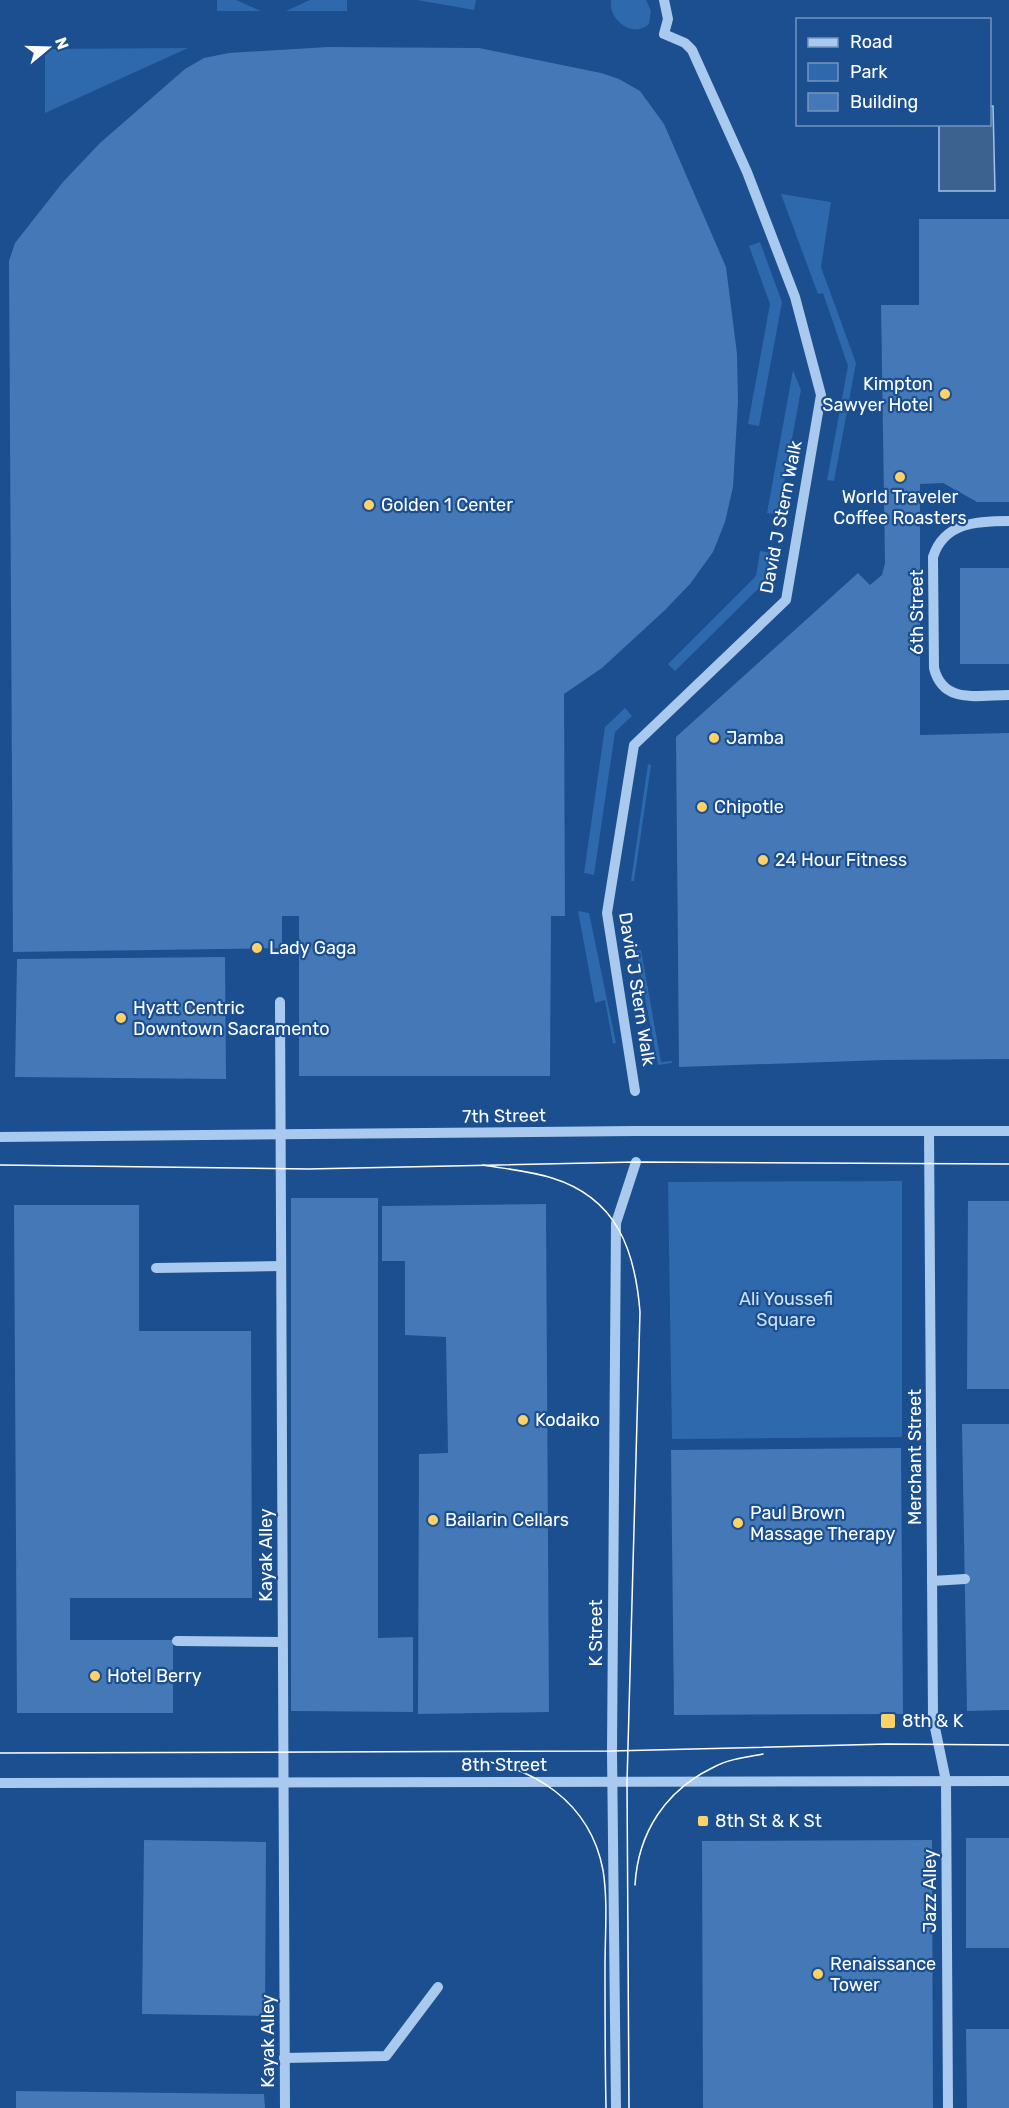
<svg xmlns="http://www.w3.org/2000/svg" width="1009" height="2108" viewBox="0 0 1009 2108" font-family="Rubik,sans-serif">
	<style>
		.green { fill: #2e69ad }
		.water { fill: #3c6290; stroke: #9cc4f0; stroke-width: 1.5 }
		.building { fill: #4478b7 }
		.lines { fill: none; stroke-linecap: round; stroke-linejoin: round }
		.minor { stroke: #a9c9ee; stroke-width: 10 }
		.tram { stroke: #fff; stroke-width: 1.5 }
		.poi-dot { fill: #ffd166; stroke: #1b4f8f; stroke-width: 2 }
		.labels { text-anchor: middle; stroke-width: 4.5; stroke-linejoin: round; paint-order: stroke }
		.poi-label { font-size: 18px; fill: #fff; stroke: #1b4f8f; text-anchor: start }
		.street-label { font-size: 18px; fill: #fff; stroke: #1b4f8f }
		.park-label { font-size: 18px; fill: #cfe3fa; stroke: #1b4f8f }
	</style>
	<rect width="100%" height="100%" fill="#1b4f8f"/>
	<g class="green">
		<polygon points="217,0 236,0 261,11 217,11"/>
		<polygon points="310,0 347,0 347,11 286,11"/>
		<polygon points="417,0 476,0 474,10"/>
		<path d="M611,0H646L651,11L649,24C633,39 608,20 611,0Z"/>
		<polygon points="188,48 45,113 45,49"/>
		<polygon points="781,194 831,202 821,267 856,363 834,481 827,480 848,366 823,293 818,294"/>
		<polygon points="760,242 782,302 759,426 748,424 770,304 749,246"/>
		<polygon points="793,370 801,390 778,515 767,513"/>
		<polygon points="760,551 771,553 767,580 675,671 668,664 756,576"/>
		<polygon points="625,708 632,716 615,732 594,875 584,873 605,727"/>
		<polygon points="648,764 651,765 634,881 631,881"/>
		<polygon points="578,911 589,913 616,1043 613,1044 605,1000 595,1003"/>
		<polygon points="641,950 661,1062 672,1061 672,1063 658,1065 636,951"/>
		<polygon points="902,1181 902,1437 672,1439 668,1182"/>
	</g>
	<polygon class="water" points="990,106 993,106 995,191 939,191 939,125 990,124"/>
	<g class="building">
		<polygon points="328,47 479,48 601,73 619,79 640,91 664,124 726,267 737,354 738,402 733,487 725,522 713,552 690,584 665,610 602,668 564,694 565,916 551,916 550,1076 299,1076 299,916 282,916 282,948 13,952 9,261 15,243 63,182 100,143 185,69 204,58 229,53"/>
		<polygon points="919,219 1009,219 1009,502 977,502 943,483 920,484 920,735 1009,733 1009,1059 885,1060 679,1067 676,737 858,573 870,585 882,575 885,563 881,305 919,305"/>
		<rect x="960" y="568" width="49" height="96"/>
		<polygon points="225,957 226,1079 15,1077 17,959"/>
		<polygon points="291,1198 378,1198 378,1638 413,1637 413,1712 291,1711"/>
		<polygon points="968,1201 1009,1201 1009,1389 967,1389"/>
		<polygon points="546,1204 549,1712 418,1714 419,1454 448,1453 446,1337 405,1335 405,1261 382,1261 382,1206"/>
		<polygon points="14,1205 139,1205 139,1331 251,1331 252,1598 70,1598 70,1640 173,1640 173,1713 17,1713"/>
		<polygon points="962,1424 1009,1424 1009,1710 967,1711"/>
		<polygon points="901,1448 903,1714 674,1715 671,1450"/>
		<rect x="966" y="1838" width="43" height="110"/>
		<polygon points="144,1840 266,1842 265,2016 142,2014"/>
		<polygon points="932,1840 933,2108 703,2108 702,1841"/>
		<polygon points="966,2029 1009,2029 1009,2108 967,2108"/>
		<polygon points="16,2091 264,2094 265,2108 16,2108"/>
	</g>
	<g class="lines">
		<g class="minor">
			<path d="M1009,521C978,521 944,522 933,557L934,668C943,705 979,695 1009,695"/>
			<polyline points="280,1002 285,2108"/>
			<polyline points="635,1091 607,913 634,745 786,600 821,395 795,297 747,172 692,50 685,43 664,34 668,19 664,0"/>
			<polyline points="929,1131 933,1718 946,1781 948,2108"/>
			<polyline points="0,1137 635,1131 1009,1131"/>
			<polyline points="156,1268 281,1266"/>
			<polyline points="932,1581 965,1579"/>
			<polyline points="177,1641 282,1642"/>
			<polyline points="0,1783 1009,1781"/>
			<polyline points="284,2058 386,2056 438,1987"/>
			<polyline points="616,2108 612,1751 616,1223 636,1162"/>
		</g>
		<g class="tram">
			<polyline points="0,1165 308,1169 636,1162 1009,1164"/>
			<path d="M483,1165C506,1169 530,1171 552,1178C617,1198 635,1250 640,1312L627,1782L629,2108"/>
			<polyline points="0,1753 612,1751 887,1744 1009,1745"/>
			<path d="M469,1759C533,1765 590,1802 603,1870C608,1901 605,1934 605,1966C605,2013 605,2061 606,2108"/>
			<path d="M635,1885C638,1832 666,1790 714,1767C729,1759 747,1757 763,1754"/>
		</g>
	</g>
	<g class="poi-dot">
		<circle cx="945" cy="394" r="6"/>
		<circle cx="900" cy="477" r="6"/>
		<circle cx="369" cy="505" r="6"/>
		<circle cx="714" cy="738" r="6"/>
		<circle cx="702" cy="807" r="6"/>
		<circle cx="763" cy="860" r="6"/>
		<circle cx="257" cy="948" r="6"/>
		<circle cx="121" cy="1018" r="6"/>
		<circle cx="523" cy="1420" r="6"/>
		<circle cx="433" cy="1520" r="6"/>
		<circle cx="738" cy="1523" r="6"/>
		<circle cx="95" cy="1676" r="6"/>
		<rect x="880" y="1713" width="16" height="16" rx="3"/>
		<rect x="697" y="1815" width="12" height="12" rx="3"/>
		<circle cx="818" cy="1974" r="6"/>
	</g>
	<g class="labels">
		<g class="poi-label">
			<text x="933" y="390" text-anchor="end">Kimpton<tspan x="933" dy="21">Sawyer Hotel</tspan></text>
			<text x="900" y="503" text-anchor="middle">World Traveler<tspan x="900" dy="21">Coffee Roasters</tspan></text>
			<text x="381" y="511">Golden 1 Center</text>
			<text x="726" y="744">Jamba</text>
			<text x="714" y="813">Chipotle</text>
			<text x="775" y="866">24 Hour Fitness</text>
			<text x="269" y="954">Lady Gaga</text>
			<text x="133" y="1014">Hyatt Centric<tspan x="133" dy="21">Downtown Sacramento</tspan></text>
			<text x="535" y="1426">Kodaiko</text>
			<text x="750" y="1519">Paul Brown<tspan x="750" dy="21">Massage Therapy</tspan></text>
			<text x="445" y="1526">Bailarin Cellars</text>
			<text x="107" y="1682">Hotel Berry</text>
			<text x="902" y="1727">8th &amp; K</text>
			<text x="715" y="1827">8th St &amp; K St</text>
			<text x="830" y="1970">Renaissance<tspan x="830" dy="21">Tower</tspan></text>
		</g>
		<g class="street-label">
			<text transform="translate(781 517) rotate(-79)" y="6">David J Stern Walk</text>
			<text transform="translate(917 612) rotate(-90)" y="6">6th Street</text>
			<text transform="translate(637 989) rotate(81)" y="6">David J Stern Walk</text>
			<text transform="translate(504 1116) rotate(-1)" y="6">7th Street</text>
			<text transform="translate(915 1457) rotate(-90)" y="6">Merchant Street</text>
			<text transform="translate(266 1555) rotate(-90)" y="6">Kayak Alley</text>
			<text transform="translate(596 1633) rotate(-90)" y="6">K Street</text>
			<text x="504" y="1771">8th Street</text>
			<text transform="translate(930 1891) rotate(-90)" y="6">Jazz Alley</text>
			<text transform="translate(268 2041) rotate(-90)" y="6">Kayak Alley</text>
		</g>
		<g class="park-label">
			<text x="786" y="1305">Ali Youssefi<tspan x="786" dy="21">Square</tspan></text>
		</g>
	</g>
	<rect x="796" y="18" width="195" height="108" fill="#1b4f8f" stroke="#7695bc" stroke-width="1.5"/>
	<rect x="808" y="38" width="30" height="9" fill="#a9c9ee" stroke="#7695bc" stroke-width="1.5"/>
	<text x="850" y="48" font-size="18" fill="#ffffff">Road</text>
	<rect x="808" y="63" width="30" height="18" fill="#2e69ad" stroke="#7695bc" stroke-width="1.5"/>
	<text x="850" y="78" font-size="18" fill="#ffffff">Park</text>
	<rect x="808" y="93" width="30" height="18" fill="#4478b7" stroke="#7695bc" stroke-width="1.5"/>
	<text x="850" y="108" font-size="18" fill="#ffffff">Building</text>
	<g transform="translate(48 48) rotate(71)" stroke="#1b4f8f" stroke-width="4.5" paint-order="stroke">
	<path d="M0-4.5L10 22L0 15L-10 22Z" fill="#ffffff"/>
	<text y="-9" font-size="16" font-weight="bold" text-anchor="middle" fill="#ffffff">N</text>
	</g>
</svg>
